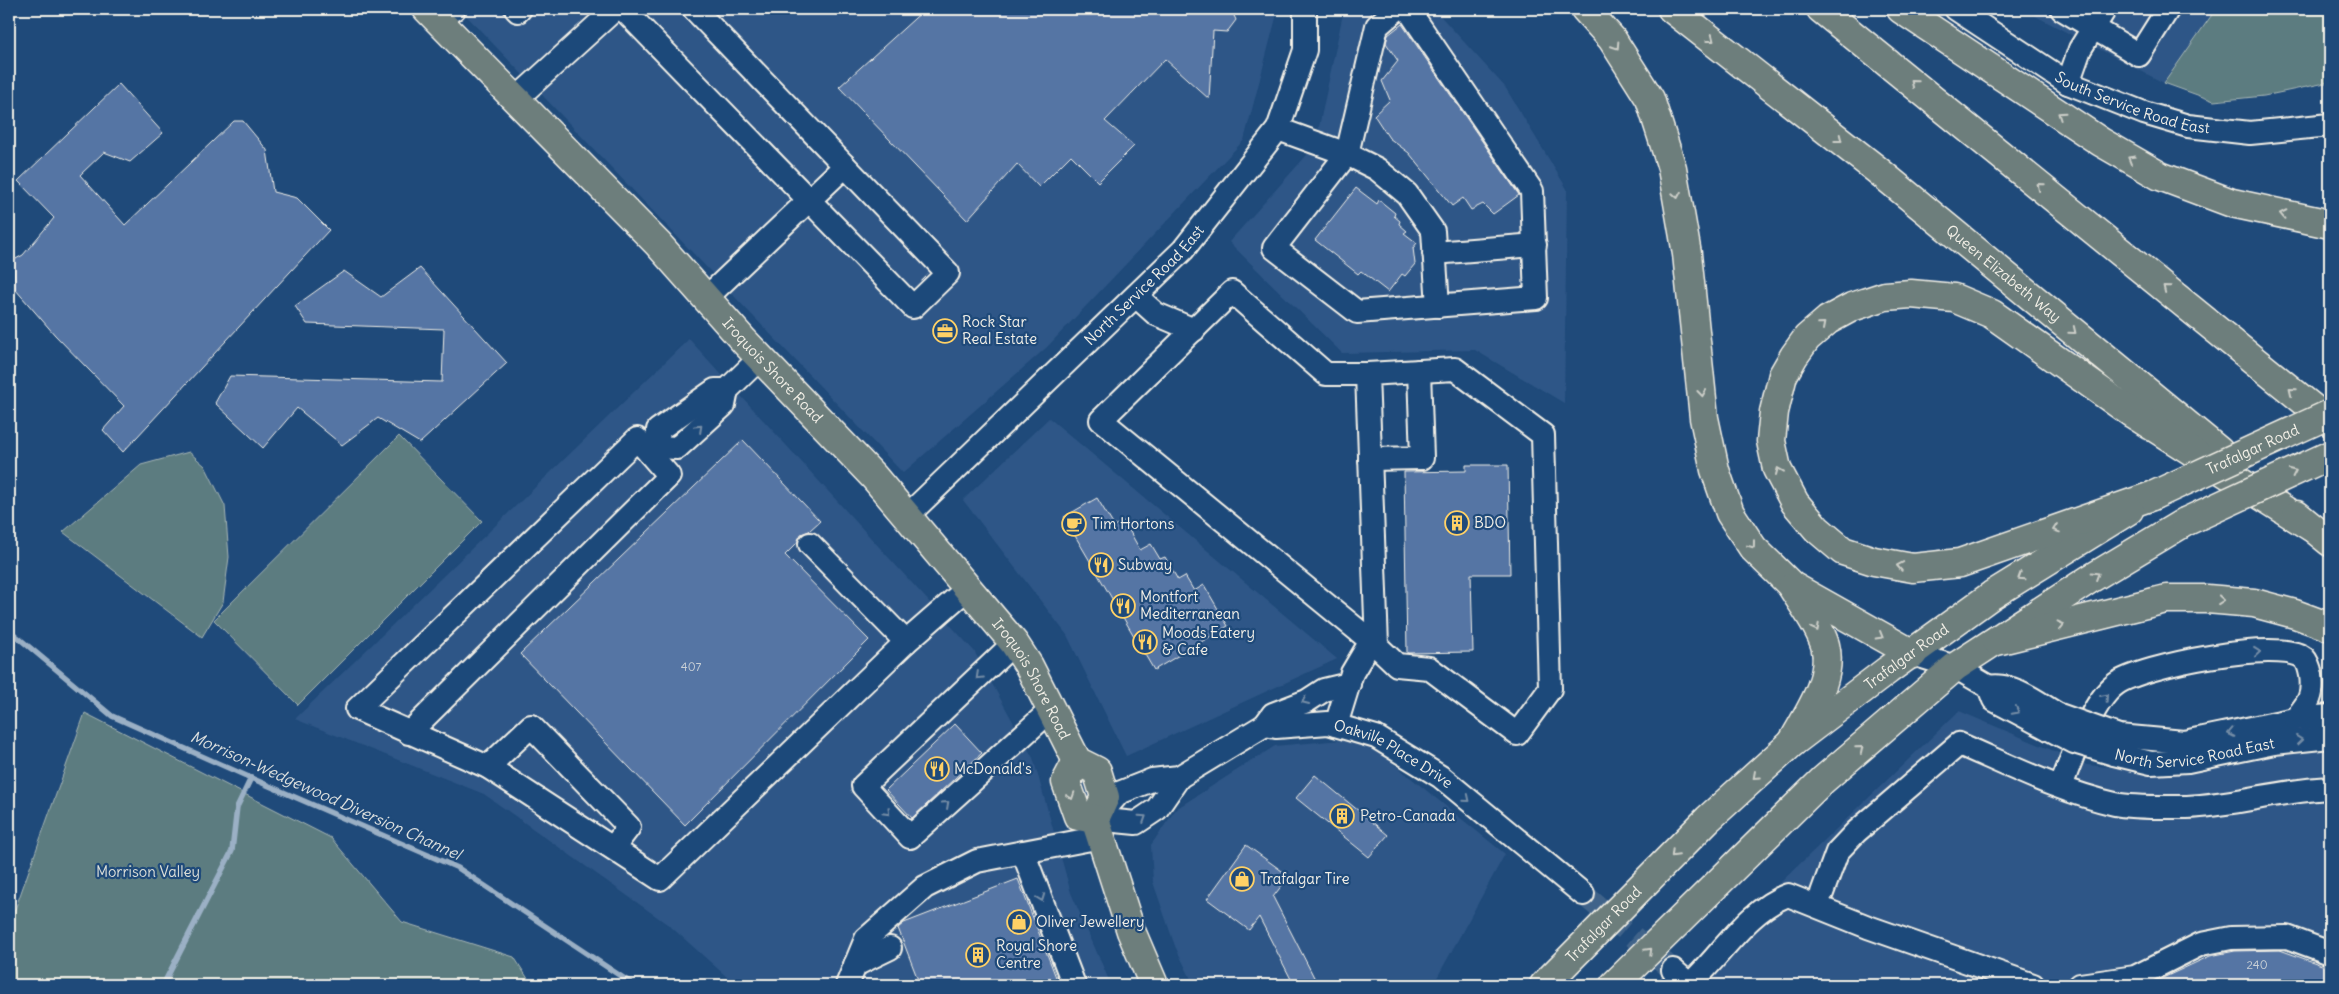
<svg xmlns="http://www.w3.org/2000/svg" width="2339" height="994" viewBox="0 0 2339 994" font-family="Delius,sans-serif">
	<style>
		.built { fill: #2f5787 }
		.green { fill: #5b7c80; stroke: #a8b6b4 }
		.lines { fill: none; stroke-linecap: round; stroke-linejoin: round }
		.stream { stroke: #9bb0c5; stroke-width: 5.5 }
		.building { fill: #5474a4; stroke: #f4f1e8 }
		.minor-tunnel { stroke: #3f638a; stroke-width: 22; stroke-dasharray: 22 11; stroke-linecap: butt }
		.minor-casing { stroke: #f4f1e8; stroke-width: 26 }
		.major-casing { stroke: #f4f1e8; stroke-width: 31 }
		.highway-casing { stroke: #f4f1e8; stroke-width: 31 }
		.minor { stroke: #1f4a7a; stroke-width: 22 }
		.major { stroke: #6d7e7c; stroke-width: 28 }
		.highway { stroke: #6d7e7c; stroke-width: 28 }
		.minor-bridge-casing { stroke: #f4f1e8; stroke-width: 26; stroke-linecap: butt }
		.major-bridge-casing { stroke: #f4f1e8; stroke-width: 31; stroke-linecap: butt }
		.minor-bridge { stroke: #1f4a7a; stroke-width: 22 }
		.major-bridge { stroke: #6d7e7c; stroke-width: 28 }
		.oneway { stroke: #cccec8 }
		.oneway2 { stroke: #748da6 }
		.labels { text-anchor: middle; stroke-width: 4.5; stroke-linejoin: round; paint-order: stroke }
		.number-label { font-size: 12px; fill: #ccd2d7 }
		.street-label { font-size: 15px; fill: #f4f1e8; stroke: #1f4a7a }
		.poi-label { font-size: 15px; fill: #f4f1e8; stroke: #1f4a7a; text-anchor: start }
		.park-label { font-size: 15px; fill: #dddfd8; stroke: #1f4a7a }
		.water-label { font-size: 16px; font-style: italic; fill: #dee1df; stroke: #1f4a7a }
	</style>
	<rect width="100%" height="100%" fill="#1f4a7a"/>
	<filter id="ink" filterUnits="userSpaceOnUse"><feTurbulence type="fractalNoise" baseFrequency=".02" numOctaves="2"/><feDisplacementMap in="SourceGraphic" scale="10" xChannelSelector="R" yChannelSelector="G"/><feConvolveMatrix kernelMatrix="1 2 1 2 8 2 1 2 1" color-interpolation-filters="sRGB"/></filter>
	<g filter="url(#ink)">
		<g class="built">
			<polygon points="460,9 1277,9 1278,10 1244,140 1047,347 903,473"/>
			<polygon points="1344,9 1434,9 1505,87 1567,189 1564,403 1475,350 1342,353 1229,242 1315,146"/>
			<polygon points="2022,9 2216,9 2164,83"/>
			<polygon points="689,339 974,651 1033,758 1071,893 1111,985 736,985 670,926 484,794 295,719"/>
			<polygon points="1049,418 1337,659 1126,756 1067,635 963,500"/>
			<polygon points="1959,711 2087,765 2180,774 2330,743 2330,985 1674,985"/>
			<polygon points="1342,740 1375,749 1505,854 1433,985 1194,985 1175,946 1153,882 1151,845 1176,809 1275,746"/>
		</g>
		<g class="green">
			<polygon points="2216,9 2330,9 2330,82 2264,96 2214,101 2164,83"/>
			<polygon points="399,436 482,521 298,705 214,620"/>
			<polygon points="189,452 205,466 225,506 229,557 223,602 202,637 63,532 141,465"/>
			<polygon points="85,713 331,838 402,922 514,957 532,985 9,985 9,920 12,918"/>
		</g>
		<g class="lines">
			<g class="stream">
				<polyline points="9,630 112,716 251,778 458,868 634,985"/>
				<polyline points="163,985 232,851 237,807 251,778"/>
			</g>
		</g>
		<g class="building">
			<polygon points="925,9 1231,9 1236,20 1227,32 1213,31 1209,99 1165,59 1105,121 1134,146 1098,182 1071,155 1039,187 1017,164 967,220 839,87"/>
			<polygon points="1402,24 1519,195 1493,214 1483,204 1471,210 1463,198 1452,206 1409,153 1389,138 1374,115 1390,100 1382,81 1398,61 1386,43 1388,35"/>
			<polygon points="119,84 163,133 130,162 104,152 80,175 125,225 234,121 243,121 267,150 273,192 297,198 329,230 123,452 103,430 124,406 55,335 15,289 14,260 23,255 54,218 18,181"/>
			<polygon points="1356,188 1377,204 1379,200 1395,213 1394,216 1400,221 1399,224 1407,231 1404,233 1417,243 1413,248 1415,264 1405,276 1402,274 1388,292 1361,271 1358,274 1315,240"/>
			<polygon points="420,268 507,363 420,443 378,418 342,445 297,408 263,448 215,403 230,376 442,382 444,329 307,324 295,306 344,271 381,297"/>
			<polygon points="743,440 820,521 809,531 801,534 797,543 785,555 869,640 685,825 520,654"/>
			<polygon points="1466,465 1508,465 1510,574 1471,574 1473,652 1407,653 1404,472 1466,471"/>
			<polygon points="1097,498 1114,526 1124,521 1140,550 1151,544 1160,559 1165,557 1178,580 1185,576 1194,591 1204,585 1228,626 1154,670 1064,517"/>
			<polygon points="955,724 982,753 912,818 886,790"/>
			<polygon points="1315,775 1388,835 1369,857 1296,798"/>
			<polygon points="1246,845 1289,876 1273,897 1318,985 1294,985 1259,917 1249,930 1207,899"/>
			<polygon points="1018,879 1059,985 920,985 898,928 904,923"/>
			<polygon points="2280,950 2330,968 2330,985 2148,985 2210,956 2235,951"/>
		</g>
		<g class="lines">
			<polyline class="minor-tunnel" points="1583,894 1673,970"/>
			<g class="minor-casing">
				<g id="minor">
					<polyline points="516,9 518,11 520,9"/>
					<polyline points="623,9 913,307 948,273 694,9"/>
					<polyline points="1397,9 1377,26 1347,154 1274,248 1357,312 1536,298 1532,191 1408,9"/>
					<path id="s1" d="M1956,9L2068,83L2144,113L2188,126L2250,133L2330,125"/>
					<polyline points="2062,9 2139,55 2168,9"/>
					<polyline points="438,19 454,9"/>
					<polyline points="2068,83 2080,49 2105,9"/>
					<polyline points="515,100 615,9"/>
					<polyline points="1278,129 1347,154 1377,169 1407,194 1433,231 1438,306"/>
					<polyline points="1434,253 1535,245"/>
					<polyline points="1136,296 1156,314 1194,330"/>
					<polyline points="706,298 845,166"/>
					<polyline points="760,358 727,390 724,405 677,448 658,447 650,454 637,439 357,709 488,767 660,879 906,642 969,587"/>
					<polyline points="1367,374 1377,646 1397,665 1429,668 1517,734 1550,689 1543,435 1455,369 1367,374 1326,374 1232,292 1101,420 1377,646"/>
					<polyline points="658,447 658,430 715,390 727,390"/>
					<polyline points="1370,459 1422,458 1419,371"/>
					<path id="s2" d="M907,516L1183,250L1278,129L1305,50V9"/>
					<polyline points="810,544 906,642"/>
					<polyline points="1014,643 863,786 910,837 1051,710"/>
					<polyline points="1913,654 1955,667 1989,687 1994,700 2049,729"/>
					<path d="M1989,687C2012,682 2037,702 2057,714"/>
					<polyline points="1265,725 1273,714 1307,701 1324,690 1349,684"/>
					<polyline points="1336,725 1352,673 1371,641"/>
					<polyline points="409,733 669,476 650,454"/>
					<polyline points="2119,736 2184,742 2295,719 2330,716"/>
					<path id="s3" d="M2114,754L2151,763L2188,761L2274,743L2330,737"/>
					<polyline points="488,767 531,726 629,827 613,848"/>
					<path d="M2061,787C2070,761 2093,700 2116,684C2141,666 2280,638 2304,658C2308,662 2310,670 2311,675C2314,697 2308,703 2295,719"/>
					<path id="s4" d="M1098,817L1119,793L1152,780L1179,777L1265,725L1276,727L1328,723L1376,737L1441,777L1583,894"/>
					<polyline points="1095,819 1136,823 1157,809 1179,777"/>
					<polyline points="1023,852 1074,985"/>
					<path d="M1822,893L1837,852L1856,832L1959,744C2010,766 2061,792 2115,804C2133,808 2168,807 2187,807C2236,805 2282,790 2330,788"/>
					<polyline points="855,965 890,948"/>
					<polyline points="1673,970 1690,985"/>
					<polyline points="847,985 866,939 925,887 977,861 1101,837"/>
					<path d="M1689,985C1721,956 1747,910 1788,895L1868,927L2033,985"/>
					<polyline points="2080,985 2135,977 2201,944 2231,938 2287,937 2330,953"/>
				</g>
			</g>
			<g class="major-casing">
				<g id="major">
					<path id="s5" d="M427,9L658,244L744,341L874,477L1014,643L1029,666L1077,761L1097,771L1105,797L1095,819L1131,931L1154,985"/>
					<polyline points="1077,761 1066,782 1078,816 1095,819"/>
					<path id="s6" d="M1544,985L1708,819L1792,743L1888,670L1992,595L2129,510"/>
					<polyline points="1614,985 1823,780 1955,667 2090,579 2185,522"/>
				</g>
			</g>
			<g class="highway-casing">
				<g id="highway">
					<polyline points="1585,9 1612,39 1650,99 1672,168 1687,254 1704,418 1715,470 1730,513 1753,548 1792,586 1913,654"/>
					<path id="s7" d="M1672,9L1876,169L2219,451"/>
					<polyline points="1821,9 2330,422"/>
					<polyline points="1901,9 2101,142 2160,176 2232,203 2330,224"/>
					<polyline points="2152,496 1960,563 1913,568 1874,561 1843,551 1817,529 1795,503 1777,469 1771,441 1774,412 1783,375 1794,356 1807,338 1828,320 1852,307 1885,296 1911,294 1954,298 1992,314 2133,414 2311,527"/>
					<polyline points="2297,515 2330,542"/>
					<polyline points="1997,641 2166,599 2207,599 2254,603 2295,614 2330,627"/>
					<path d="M1792,743C1807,715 1834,679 1825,645C1819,625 1803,605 1792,587"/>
				</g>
			</g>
			<use href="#minor" class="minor"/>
			<use href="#major" class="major"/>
			<use href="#highway" class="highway"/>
			<g class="minor-bridge-casing">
				<g id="minor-bridge">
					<polyline points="2057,714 2119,736"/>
					<polyline points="2049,729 2074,742 2114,754"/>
				</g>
			</g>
			<g class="major-bridge-casing">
				<g id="major-bridge">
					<path id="s8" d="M2152,496L2330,414"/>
					<polyline points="2185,522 2330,455"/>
				</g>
			</g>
			<use href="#minor-bridge" class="minor-bridge"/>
			<use href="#major-bridge" class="major-bridge"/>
		</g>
		<defs><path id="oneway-chevron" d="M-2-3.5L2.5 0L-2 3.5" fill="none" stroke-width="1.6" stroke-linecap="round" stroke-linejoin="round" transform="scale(1.25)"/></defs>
		<g class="oneway">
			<use href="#oneway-chevron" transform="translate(1711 39) rotate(38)"/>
			<use href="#oneway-chevron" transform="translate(1616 46) rotate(57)"/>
			<use href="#oneway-chevron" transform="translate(1914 83) rotate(-141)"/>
			<use href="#oneway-chevron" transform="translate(2061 115) rotate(-146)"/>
			<use href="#oneway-chevron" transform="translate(1839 139) rotate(38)"/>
			<use href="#oneway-chevron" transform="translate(2131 159) rotate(-150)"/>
			<use href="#oneway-chevron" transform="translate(2040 186) rotate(-141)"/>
			<use href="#oneway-chevron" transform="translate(1677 195) rotate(80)"/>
			<use href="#oneway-chevron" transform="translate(2283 214) rotate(-168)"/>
			<use href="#oneway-chevron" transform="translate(2166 288) rotate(-141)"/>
			<use href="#oneway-chevron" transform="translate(1822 325) rotate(-41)"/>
			<use href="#oneway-chevron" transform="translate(2073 331) rotate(39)"/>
			<use href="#oneway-chevron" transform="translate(2292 391) rotate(-141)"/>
			<use href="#oneway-chevron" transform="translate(1702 393) rotate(84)"/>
			<use href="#oneway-chevron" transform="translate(1779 471) rotate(-113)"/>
			<use href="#oneway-chevron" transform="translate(2293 472) rotate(-25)"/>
			<use href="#oneway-chevron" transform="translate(2056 529) rotate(161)"/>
			<use href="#oneway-chevron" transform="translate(1752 545) rotate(53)"/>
			<use href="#oneway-chevron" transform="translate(1900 566) rotate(-170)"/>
			<use href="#oneway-chevron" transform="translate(2096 575) rotate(-31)"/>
			<use href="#oneway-chevron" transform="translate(2021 577) rotate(147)"/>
			<use href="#oneway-chevron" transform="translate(2221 600) rotate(5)"/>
			<use href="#oneway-chevron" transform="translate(2061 625) rotate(-14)"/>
			<use href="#oneway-chevron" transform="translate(1816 628) rotate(62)"/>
			<use href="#oneway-chevron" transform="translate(1880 636) rotate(30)"/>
			<use href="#oneway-chevron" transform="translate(1860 749) rotate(-40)"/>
			<use href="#oneway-chevron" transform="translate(1756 776) rotate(138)"/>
			<use href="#oneway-chevron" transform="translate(1071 796) rotate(71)"/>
			<use href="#oneway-chevron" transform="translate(1674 854) rotate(135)"/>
			<use href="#oneway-chevron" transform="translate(1649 951) rotate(-45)"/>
		</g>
		<g class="oneway2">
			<use href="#oneway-chevron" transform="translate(699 428) rotate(-43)"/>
			<use href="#oneway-chevron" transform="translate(2257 652) rotate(-6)"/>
			<use href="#oneway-chevron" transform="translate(979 676) rotate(137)"/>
			<use href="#oneway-chevron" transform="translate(2105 697) rotate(-49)"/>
			<use href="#oneway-chevron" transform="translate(1305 701) rotate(155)"/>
			<use href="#oneway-chevron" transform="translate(2016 711) rotate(28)"/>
			<use href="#oneway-chevron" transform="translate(2231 733) rotate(168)"/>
			<use href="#oneway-chevron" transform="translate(2299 740) rotate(-6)"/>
			<use href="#oneway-chevron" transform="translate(1467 799) rotate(39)"/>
			<use href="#oneway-chevron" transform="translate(946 804) rotate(-42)"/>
			<use href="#oneway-chevron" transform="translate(887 812) rotate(47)"/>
			<use href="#oneway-chevron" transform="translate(1143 818) rotate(-33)"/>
			<use href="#oneway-chevron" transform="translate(1041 898) rotate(69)"/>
		</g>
	</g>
	<defs>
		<g id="office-ring" transform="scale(1.25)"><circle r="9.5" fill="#1f4a7a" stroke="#ffd166" stroke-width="1.5"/><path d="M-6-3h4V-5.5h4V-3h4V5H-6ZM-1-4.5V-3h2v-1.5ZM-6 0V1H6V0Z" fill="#ffd166"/></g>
		<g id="building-ring" transform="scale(1.25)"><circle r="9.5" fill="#1f4a7a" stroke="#ffd166" stroke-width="1.5"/><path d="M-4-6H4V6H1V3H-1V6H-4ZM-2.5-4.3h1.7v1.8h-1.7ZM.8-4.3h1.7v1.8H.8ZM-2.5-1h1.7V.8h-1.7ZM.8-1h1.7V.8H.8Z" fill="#ffd166"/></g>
		<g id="cafe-ring" transform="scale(1.25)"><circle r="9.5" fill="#1f4a7a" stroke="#ffd166" stroke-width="1.5"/><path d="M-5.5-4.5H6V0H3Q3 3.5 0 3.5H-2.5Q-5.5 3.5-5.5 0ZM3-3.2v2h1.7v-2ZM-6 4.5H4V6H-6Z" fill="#ffd166"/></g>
		<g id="restaurant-ring" transform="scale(1.25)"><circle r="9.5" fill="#1f4a7a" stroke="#ffd166" stroke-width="1.5"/><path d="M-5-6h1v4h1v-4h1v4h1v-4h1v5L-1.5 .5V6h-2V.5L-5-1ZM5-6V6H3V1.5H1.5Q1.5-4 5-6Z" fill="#ffd166"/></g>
		<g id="shop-ring" transform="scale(1.25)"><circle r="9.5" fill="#1f4a7a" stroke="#ffd166" stroke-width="1.5"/><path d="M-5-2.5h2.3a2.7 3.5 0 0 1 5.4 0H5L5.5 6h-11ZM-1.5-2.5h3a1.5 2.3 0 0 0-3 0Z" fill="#ffd166"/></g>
	</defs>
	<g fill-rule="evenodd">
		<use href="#office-ring" x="945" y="331"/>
		<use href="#building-ring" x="1457" y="523"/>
		<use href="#cafe-ring" x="1074" y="524"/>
		<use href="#restaurant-ring" x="1101" y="565"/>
		<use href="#restaurant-ring" x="1123" y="606"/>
		<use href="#restaurant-ring" x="1145" y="642"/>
		<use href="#restaurant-ring" x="937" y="769"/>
		<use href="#building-ring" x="1342" y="816"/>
		<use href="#shop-ring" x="1242" y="879"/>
		<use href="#shop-ring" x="1019" y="922"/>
		<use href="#building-ring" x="978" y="955"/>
	</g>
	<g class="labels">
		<g class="number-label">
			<text x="691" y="671">407</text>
			<text x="2257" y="969">240</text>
		</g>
		<g class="street-label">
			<text dy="5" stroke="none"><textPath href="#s1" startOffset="202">South Service Road East</textPath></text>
			<text dy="5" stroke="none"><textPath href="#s7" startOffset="424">Queen Elizabeth Way</textPath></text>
			<text dy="5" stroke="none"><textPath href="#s2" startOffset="331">North Service Road East</textPath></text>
			<text dy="5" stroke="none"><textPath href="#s5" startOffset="500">Iroquois Shore Road</textPath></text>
			<text dy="5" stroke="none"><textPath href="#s8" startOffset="111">Trafalgar Road</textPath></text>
			<text dy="5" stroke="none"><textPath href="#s6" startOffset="490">Trafalgar Road</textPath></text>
			<text dy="5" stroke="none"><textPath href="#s5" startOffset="904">Iroquois Shore Road</textPath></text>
			<text dy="5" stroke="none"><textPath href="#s3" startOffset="82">North Service Road East</textPath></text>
			<text dy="5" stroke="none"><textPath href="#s4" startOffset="331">Oakville Place Drive</textPath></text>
			<text dy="5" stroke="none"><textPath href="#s6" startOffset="85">Trafalgar Road</textPath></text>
		</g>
		<g class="poi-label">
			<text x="962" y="327">Rock Star<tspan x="962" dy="17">Real Estate</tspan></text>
			<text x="1474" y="528">BDO</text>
			<text x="1092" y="529">Tim Hortons</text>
			<text x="1118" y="570">Subway</text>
			<text x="1140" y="602">Montfort<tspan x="1140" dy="17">Mediterranean</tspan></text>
			<text x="1162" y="638">Moods Eatery<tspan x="1162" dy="17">&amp; Cafe</tspan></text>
			<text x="954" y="774">McDonald's</text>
			<text x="1360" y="821">Petro-Canada</text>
			<text x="1260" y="884">Trafalgar Tire</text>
			<text x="1036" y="927">Oliver Jewellery</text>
			<text x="996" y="951">Royal Shore<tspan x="996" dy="17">Centre</tspan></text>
		</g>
		<g class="park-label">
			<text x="148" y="877">Morrison Valley</text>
		</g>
		<g class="water-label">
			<text transform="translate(326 795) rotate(24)" y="6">Morrison-Wedgewood Diversion Channel</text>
		</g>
	</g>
	<rect width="2339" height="994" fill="none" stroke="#1f4a7a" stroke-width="30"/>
	<rect x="15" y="15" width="2309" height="964" fill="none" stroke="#f4f1e8" stroke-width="2" filter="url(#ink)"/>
</svg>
